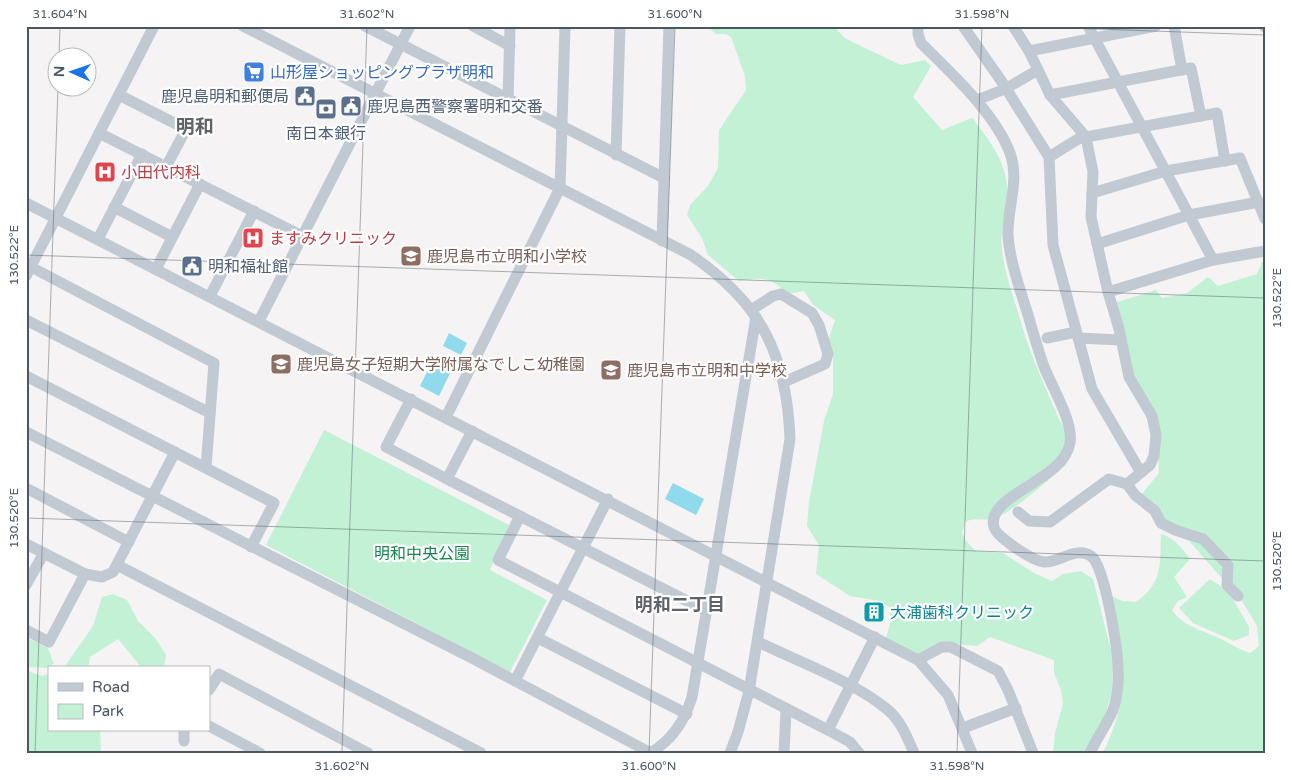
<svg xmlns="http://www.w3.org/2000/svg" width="1291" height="779" viewBox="0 0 1291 779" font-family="'Varela Round','Noto Sans JP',sans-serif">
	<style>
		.green { fill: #c3f1d5 }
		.water { fill: #90daee }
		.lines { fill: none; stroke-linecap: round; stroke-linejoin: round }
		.minor { stroke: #c1cad2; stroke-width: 11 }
		.ticks { fill: none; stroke: #4a5661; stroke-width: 1; stroke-opacity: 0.45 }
		.labels { text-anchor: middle; stroke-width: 4.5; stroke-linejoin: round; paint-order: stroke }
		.shop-label { font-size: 16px; fill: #366cbe; stroke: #fff; text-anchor: start }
		.service-label { font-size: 16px; fill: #4e5e75; stroke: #fff; text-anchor: start }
		.health-label { font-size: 16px; fill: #be3a42; stroke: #fff; text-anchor: start }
		.education-label { font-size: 16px; fill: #785e54; stroke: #fff; text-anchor: start }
		.park-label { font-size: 16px; fill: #17864f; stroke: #fff }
		.culture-label { font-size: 16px; fill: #0d838f; stroke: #fff; text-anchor: start }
		.neighbourhood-label { font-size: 18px; font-weight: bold; fill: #5f6368; stroke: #fff }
		.quarter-label { font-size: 19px; font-weight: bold; fill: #5f6368; stroke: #fff }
		.neatline { fill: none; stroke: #4a5661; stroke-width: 2 }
		.ticks-label { font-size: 12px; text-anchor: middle; fill: #4a5661 }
	</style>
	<rect width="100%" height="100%" fill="#f5f3f3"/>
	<g class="green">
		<path d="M707,26H833L846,39L901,65L925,60L931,66L913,97L942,130L972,118C992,143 1011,168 1007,203C1005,217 1000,234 1002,248C1004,275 1016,303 1023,329C1032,359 1046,388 1058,417C1061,424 1067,430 1069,437C1072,447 1071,458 1065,466C1049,479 1010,515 992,519C982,521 975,517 965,522L962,533L966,541L976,551L1003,553L1034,573L1052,581L1063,574L1081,571L1093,579L1113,658L1112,691L1106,712L1087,753H1053L1055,733L1063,704L1061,690L1054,673V660L990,637L977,646L939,643L918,655L886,638L891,620L889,607L879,601L850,596L816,574L819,545L807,526L809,502L824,421L833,394V354L828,341L835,320L813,305L804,291L788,294C770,277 763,277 739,281L708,255L702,238L687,215L690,205L708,186L718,168L719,130L746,90L745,76L731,37L726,34H716Z"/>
		<path d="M1262,262H1265V753H1103C1133,691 1124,660 1111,596L1123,601L1136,602C1163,583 1160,564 1161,534C1173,537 1183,549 1190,559L1174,577L1187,597L1178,601L1172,610C1182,625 1198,629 1214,636C1227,641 1237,649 1250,653L1259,646L1257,626L1242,601L1189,541L1174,535L1142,494L1159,473L1158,436L1132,377L1114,303L1156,290L1162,298L1187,293L1208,277L1218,286L1257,274Z"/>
		<polygon points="324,430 509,525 490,570 547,600 510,672 266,545"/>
		<polygon points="1210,579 1229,592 1249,627 1249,635 1234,641 1193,623 1179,608"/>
		<polygon points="113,594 127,600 138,621 156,639 166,655 164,668 142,668 118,639 90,657 88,668 62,668 65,666 93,626 102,597"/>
		<polygon points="26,637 48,648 54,664 46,668 26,667"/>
		<polygon points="26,670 42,676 49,674 49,730 100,730 101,753 26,753"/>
	</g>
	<g class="water">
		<polygon points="449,333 467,343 461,355 443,346"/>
		<polygon points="435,356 454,365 439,396 420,386"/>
		<polygon points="673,483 704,499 696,515 665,499"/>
	</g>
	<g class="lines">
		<g class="minor">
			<path d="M243,26L691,255C761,303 787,355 790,439L749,691L738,732L730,753"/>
			<polyline points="365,26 664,178"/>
			<polyline points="473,26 510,46"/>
			<path d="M918,26V34L921,43C951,73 995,113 1010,153C1020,181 1007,208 1008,236C1010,263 1021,292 1029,318C1033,333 1038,349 1043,364C1051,386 1074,422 1070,443C1064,481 985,495 994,527C996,537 1033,561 1044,562C1059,563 1075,546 1091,556C1105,565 1118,651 1118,670C1119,682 1117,699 1113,710C1107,724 1097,738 1090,753"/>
			<polyline points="963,26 1002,82 1049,157 1053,245 1092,389 1140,471"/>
			<polyline points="1013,26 1029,51 1050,95 1086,137 1093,172 1091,217 1108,292 1119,329 1129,377 1152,416 1156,435 1154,456 1150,465 1127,484 1109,479 1050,522 1029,521 1018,512"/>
			<polyline points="1088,26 1213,260"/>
			<polyline points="1174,26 1182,70"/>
			<polyline points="1264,26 1265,27"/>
			<polyline points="1029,51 1156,26"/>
			<polyline points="119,95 186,129 166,167"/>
			<polyline points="1050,95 1191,68 1201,116"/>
			<polyline points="508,100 510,26"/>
			<polyline points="977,100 1005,89 1038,70"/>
			<polyline points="99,133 302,236"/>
			<polyline points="616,155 620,26"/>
			<polyline points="1049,157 1078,139 1086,137 1217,113 1225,161"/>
			<polyline points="1092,193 1166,171 1240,158 1265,219"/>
			<polyline points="26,203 918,660 948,695 972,753"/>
			<polyline points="114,207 172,237"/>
			<polyline points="98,239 142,154"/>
			<polyline points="662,241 669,26"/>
			<polyline points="1097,244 1189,215 1259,202"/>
			<polyline points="31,267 214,363 206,467"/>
			<polyline points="156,269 200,184"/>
			<polyline points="26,276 154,26"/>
			<polyline points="1108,292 1213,260 1265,251"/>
			<polyline points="210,296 254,211"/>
			<polyline points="751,310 773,296 781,294 812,313 819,325 828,354 825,364 784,382"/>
			<polyline points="26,320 210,413"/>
			<polyline points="259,321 410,26"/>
			<polyline points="1047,338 1076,332"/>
			<polyline points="1078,338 1121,340"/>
			<polyline points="26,376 274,503 251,547"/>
			<polyline points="411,399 386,447 447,479"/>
			<polyline points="446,417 560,188 565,26"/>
			<polyline points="472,431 447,479 705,610"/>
			<polyline points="26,432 472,658 651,753"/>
			<polyline points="1127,484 1135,495 1155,511 1161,523 1175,530 1203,539 1228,565 1227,585 1238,596"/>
			<polyline points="26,488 129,542"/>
			<polyline points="520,516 498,560 828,730 850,742 859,753"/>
			<polyline points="26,544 85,574"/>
			<polyline points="117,565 481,753"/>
			<polyline points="26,585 44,553"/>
			<polyline points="26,630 49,642 85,574 102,577 113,572 175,452"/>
			<polyline points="538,638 687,714"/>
			<path d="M758,642C797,661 855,682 888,710C901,721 907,737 914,753"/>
			<polyline points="918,660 942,647 951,647 998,671 1008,690 1033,753"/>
			<polyline points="515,681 608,499"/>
			<polyline points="209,690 219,674 368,753"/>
			<polyline points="209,726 260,753"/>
			<polyline points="963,728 1016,708"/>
			<polyline points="828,730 875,637"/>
			<polyline points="184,741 184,730"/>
			<path d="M650,753C671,741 685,720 692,697L756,317"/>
			<polyline points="784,753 786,710"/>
		</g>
	</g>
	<path class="ticks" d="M1013,26L1265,35M59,58L60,26M26,255L1265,298M26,518L1265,561M35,753L58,88M342,753L367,26M649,753L675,26M957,753L982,26M1264,753L1265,728"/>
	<defs>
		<g id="supermarket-square" transform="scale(1.125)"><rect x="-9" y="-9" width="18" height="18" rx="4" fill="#3f7fe0" stroke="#fff"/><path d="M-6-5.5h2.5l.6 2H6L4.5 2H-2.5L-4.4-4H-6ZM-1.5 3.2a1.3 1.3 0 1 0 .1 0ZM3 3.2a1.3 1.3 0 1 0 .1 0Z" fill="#fff"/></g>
		<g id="civic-square" transform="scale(1.125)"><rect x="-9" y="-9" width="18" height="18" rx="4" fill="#5c6f8a" stroke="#fff"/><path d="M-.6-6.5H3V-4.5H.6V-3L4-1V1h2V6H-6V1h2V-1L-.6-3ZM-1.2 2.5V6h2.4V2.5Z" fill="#fff"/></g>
		<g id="bank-square" transform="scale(1.125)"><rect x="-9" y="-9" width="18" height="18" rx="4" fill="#5c6f8a" stroke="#fff"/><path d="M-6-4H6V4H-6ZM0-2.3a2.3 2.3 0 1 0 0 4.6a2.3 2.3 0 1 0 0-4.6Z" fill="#fff"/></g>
		<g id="hospital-square" transform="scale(1.125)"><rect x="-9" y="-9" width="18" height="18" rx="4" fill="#e0444e" stroke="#fff"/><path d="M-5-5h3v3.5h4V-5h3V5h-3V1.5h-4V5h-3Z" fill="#fff"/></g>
		<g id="school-square" transform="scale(1.125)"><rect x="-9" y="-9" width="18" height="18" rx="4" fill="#8d6e63" stroke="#fff"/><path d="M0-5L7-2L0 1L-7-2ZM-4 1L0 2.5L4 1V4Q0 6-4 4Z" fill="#fff"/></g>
		<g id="building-square" transform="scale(1.125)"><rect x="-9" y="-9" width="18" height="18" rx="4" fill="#0f9aa8" stroke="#fff"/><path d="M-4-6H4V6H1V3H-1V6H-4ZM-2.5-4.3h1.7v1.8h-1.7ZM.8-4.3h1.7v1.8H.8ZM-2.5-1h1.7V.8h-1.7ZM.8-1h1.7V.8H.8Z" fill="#fff"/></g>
	</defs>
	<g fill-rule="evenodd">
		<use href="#supermarket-square" x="254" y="72"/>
		<use href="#civic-square" x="305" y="96"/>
		<use href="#civic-square" x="351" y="106"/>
		<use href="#bank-square" x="326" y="109"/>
		<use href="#hospital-square" x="105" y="172"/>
		<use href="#hospital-square" x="253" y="238"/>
		<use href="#school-square" x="411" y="256"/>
		<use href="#civic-square" x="192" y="266"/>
		<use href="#school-square" x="281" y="364"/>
		<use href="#school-square" x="611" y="370"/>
		<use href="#building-square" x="874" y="612"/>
	</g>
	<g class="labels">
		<g class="shop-label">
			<text x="270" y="78">山形屋ショッピングプラザ明和</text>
		</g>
		<g class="service-label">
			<text x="289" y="102" text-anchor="end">鹿児島明和郵便局</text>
			<text x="367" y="112">鹿児島西警察署明和交番</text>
			<text x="326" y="139" text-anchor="middle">南日本銀行</text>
			<text x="208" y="272">明和福祉館</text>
		</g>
		<g class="health-label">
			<text x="121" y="178">小田代内科</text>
			<text x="269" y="244">ますみクリニック</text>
		</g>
		<g class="education-label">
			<text x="427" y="262">鹿児島市立明和小学校</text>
			<text x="297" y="370">鹿児島女子短期大学附属なでしこ幼稚園</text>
			<text x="627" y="376">鹿児島市立明和中学校</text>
		</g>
		<g class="park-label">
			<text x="422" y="559">明和中央公園</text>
		</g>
		<g class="culture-label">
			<text x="890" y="618">大浦歯科クリニック</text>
		</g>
		<g class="neighbourhood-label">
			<text x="680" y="611">明和二丁目</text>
		</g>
		<g class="quarter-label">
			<text x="195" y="133">明和</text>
		</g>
	</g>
	<rect width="1291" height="779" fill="none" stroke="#ffffff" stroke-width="55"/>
	<rect x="48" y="666" width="162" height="65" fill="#ffffff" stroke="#b7bbc0"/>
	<rect x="58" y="683" width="25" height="8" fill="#c1cad2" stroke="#b7bbc0"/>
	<text x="92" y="692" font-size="15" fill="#4a5661">Road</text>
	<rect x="58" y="704" width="25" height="15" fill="#c3f1d5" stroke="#b7bbc0"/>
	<text x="92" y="716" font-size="15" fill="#4a5661">Park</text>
	<g transform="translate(72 72) rotate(272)"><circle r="24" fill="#ffffff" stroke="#b7bbc0"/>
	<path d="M0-4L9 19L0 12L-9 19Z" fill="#1a73e8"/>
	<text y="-8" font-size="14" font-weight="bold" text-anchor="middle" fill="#4a5661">N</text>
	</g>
	<rect x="28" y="28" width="1236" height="724" class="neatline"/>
	<g class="ticks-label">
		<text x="60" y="18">31.604°N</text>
		<text x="367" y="18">31.602°N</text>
		<text x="675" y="18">31.600°N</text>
		<text x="982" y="18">31.598°N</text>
		<text transform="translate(14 255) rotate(-90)" y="4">130.522°E</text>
		<text transform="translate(1277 298) rotate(-90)" y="4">130.522°E</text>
		<text transform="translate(14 518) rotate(-90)" y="4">130.520°E</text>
		<text transform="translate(1277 561) rotate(-90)" y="4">130.520°E</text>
		<text x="342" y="770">31.602°N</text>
		<text x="649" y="770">31.600°N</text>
		<text x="957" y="770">31.598°N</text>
	</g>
</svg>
